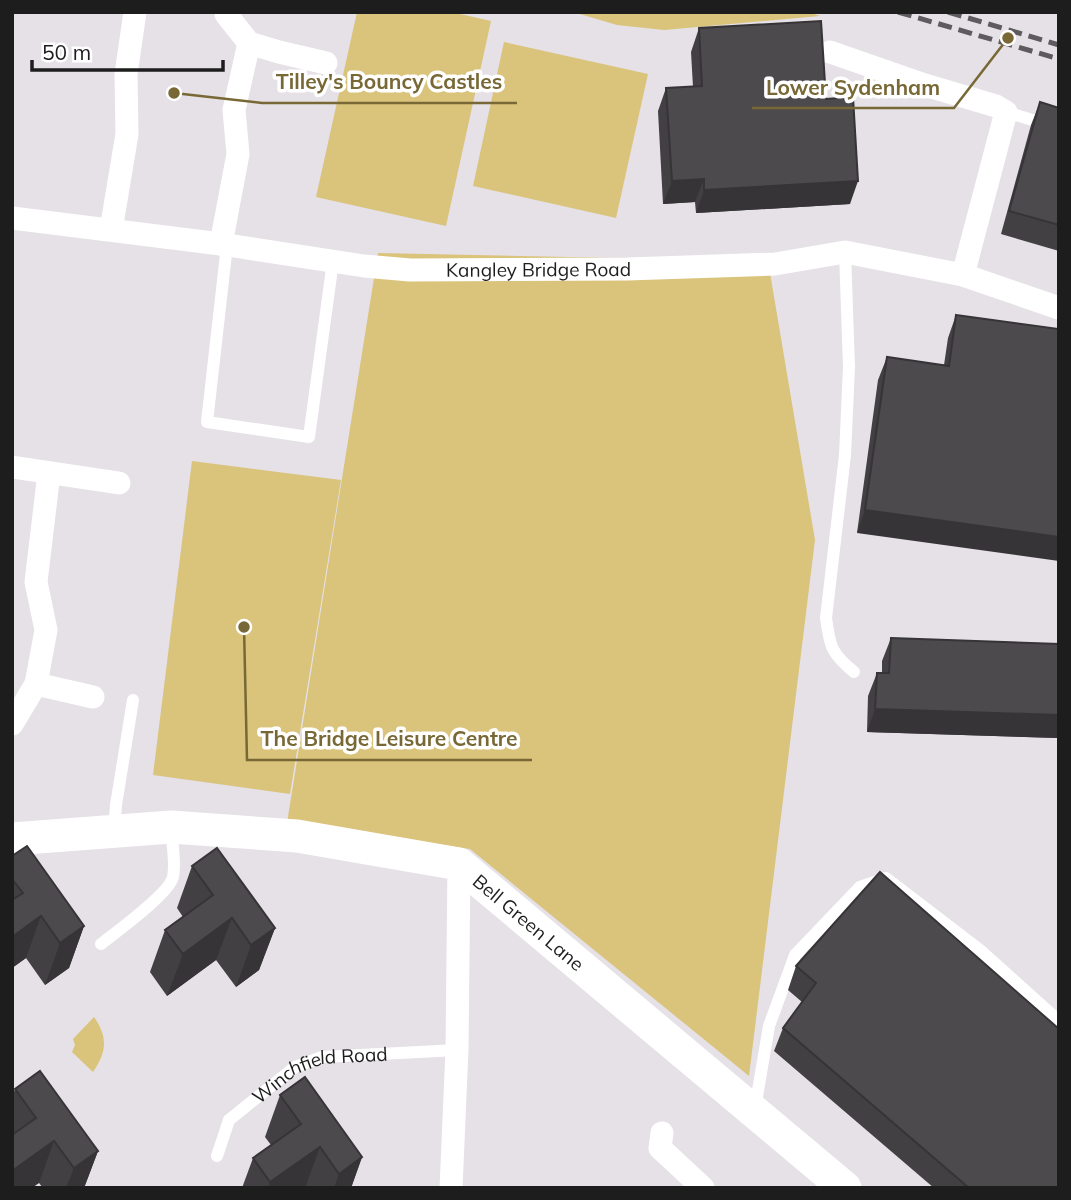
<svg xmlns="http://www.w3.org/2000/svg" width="1071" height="1200" viewBox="0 0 1071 1200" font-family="Mulish,sans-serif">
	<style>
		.green { fill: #dac37b }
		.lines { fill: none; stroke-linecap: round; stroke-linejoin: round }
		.lane { stroke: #fff; stroke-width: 12 }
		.street { stroke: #fff; stroke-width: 23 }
		.secondary { stroke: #fff; stroke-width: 33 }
		.rail { stroke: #5d5b5e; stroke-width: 5; stroke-dasharray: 14 7; stroke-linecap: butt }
		.wall { fill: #424043 }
		.shaded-wall { fill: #363437 }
		.building { fill: #4d4a4e; stroke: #363437; stroke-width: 2 }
		.labels { text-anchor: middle; stroke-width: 7; stroke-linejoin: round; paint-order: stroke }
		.street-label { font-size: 19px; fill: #1e1d1e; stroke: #fff }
		.leader { fill: none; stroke: #786835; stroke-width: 2.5 }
		.callout-dot { fill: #786835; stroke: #fff; stroke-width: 2.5 }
		.callout-label { font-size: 21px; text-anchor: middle; font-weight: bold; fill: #786835; stroke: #fff; stroke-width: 7; stroke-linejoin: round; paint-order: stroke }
	</style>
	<rect width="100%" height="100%" fill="#e5e1e6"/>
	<g class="green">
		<polygon points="357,12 451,12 491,21 446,226 316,197"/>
		<polygon points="573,12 808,12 820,16 664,30 617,25"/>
		<polygon points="504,42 648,74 616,218 473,186"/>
		<polygon points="378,253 768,261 815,540 749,1076 470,849 287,823"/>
		<polygon points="192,461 341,480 290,794 153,775"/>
		<path d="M94,1017C108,1037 107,1052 93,1072L72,1052L75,1045L73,1039Z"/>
	</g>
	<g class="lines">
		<g class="lane">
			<polyline points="1006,112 1059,128"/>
			<polyline points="227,245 207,422 309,437 333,261"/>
			<path d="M845,252L849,367L845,455L826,618C830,647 831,653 854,672"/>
			<polyline points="114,831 116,805 133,700"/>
			<path d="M101,944C116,932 169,894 173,877C176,862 172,843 171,827"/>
			<polyline points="755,1108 769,1026 795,955 860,887 886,878 980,950 1059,1021"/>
			<path id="s1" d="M217,1156L229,1120L295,1067L322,1057L457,1050"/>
		</g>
		<g class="street">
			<polyline points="226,14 249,43 279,52 326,63"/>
			<polyline points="830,52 925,85 996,106 1006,112 963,275"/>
			<path id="s2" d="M12,218L221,244L364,266L410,270L627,269L775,264L845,252L963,275L1059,308"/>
			<polyline points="111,230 127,134 126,74 135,12"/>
			<polyline points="221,244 238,154 234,110 249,43"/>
			<polyline points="12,467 119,483"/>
			<polyline points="36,684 93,697"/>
			<polyline points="12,724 36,684 46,630 36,582 49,473"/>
			<polyline points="662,1133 660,1148 703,1188"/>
			<polyline points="451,1188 457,1050 459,864"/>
		</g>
		<path class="secondary" id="s3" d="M12,839L171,827L297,836L459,864L845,1188"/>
		<g class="rail">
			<polyline points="898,12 1059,59"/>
			<polyline points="948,12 1059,45"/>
		</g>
	</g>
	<g class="wall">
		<polygon points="699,28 826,99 850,204 696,213 695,202 663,204 658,111 666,88 693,87 691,52"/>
		<polygon points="1040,102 1059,108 1059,251 1001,234 1031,125"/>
		<polygon points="956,315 1059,329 857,533 878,380 887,357 944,365 948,338"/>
		<polygon points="891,638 1059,644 1059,738 867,732 868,696 877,673 882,673 882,661"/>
		<polygon points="12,856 84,926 69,968 45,985 26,958 12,968"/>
		<polygon points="192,866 275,928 259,970 236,987 216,960 167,996 150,972 165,930 183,917 177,908"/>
		<polygon points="796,966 1059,1188 934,1188 774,1051 783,1028 802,1002 788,990"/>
		<polygon points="15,1089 98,1151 84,1188 43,1188 39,1183 12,1188 12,1097"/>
		<polygon points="280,1095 362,1157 351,1188 242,1188 253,1158 271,1145 265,1137"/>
	</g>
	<g class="shaded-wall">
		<polygon points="704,179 695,202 663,204 672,181"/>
		<polygon points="858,181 850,204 696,213 704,190"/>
		<polygon points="865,510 1059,537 1059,561 857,533"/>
		<polygon points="875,709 1059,715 1059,738 867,732"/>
		<polygon points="41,916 26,958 12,968 12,937"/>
		<polygon points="232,918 216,960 167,996 183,954"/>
		<polygon points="84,926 69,968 45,985 60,943"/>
		<polygon points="275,928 259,970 236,987 251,945"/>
		<polygon points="54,1141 39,1183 32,1188 12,1188 12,1171"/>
		<polygon points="320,1147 305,1188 268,1188 270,1182"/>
		<polygon points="98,1151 84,1188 66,1188 74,1168"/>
		<polygon points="362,1157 351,1188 334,1188 339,1174"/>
	</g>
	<g class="building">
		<polygon points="821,21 826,99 853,97 858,181 704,190 704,179 672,181 666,88 702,86 699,28"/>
		<polygon points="1040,102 1059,108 1059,225 1009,211"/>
		<polygon points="956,315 1059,329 1059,537 865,510 887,357 949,366"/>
		<polygon points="891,638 1059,644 1059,715 875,709 877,673 889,673"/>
		<polygon points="27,846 84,926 60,943 41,916 12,937 12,900 23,893 12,879 12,856"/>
		<polygon points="217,848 275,928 251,945 232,918 183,954 165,930 213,895 192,866"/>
		<polygon points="880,872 1059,1029 1059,1188 969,1188 783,1028 816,983 796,966"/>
		<polygon points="40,1071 98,1151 74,1168 54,1141 12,1171 12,1135 36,1118 15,1089"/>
		<polygon points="305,1077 362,1157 339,1174 320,1147 270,1182 253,1158 301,1124 280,1095"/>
	</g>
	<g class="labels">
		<g class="street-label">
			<text dy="7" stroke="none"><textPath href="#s2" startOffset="530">Kangley Bridge Road</textPath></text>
			<text dy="7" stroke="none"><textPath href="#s3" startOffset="541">Bell Green Lane</textPath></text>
			<text dy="7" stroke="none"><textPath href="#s1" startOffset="144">Winchfield Road</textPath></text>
		</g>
	</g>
	<path class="leader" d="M174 93L262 103H517M1008 38L954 108H752M244 627L247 760H532"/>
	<g class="callout-dot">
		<circle cx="174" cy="93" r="7"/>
		<circle cx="1008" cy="38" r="7"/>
		<circle cx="244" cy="627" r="7"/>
	</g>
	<g class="callout-label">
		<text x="389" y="89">Tilley's Bouncy Castles</text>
		<text x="853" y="95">Lower Sydenham</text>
		<text x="389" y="746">The Bridge Leisure Centre</text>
	</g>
	<rect width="1071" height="1200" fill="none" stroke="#1e1d1e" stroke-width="28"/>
	<path d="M32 60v10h191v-10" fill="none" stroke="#1e1d1e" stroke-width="3.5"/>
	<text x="42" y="60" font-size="21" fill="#1e1d1e" stroke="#ffffff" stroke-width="5" paint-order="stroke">50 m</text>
</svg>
